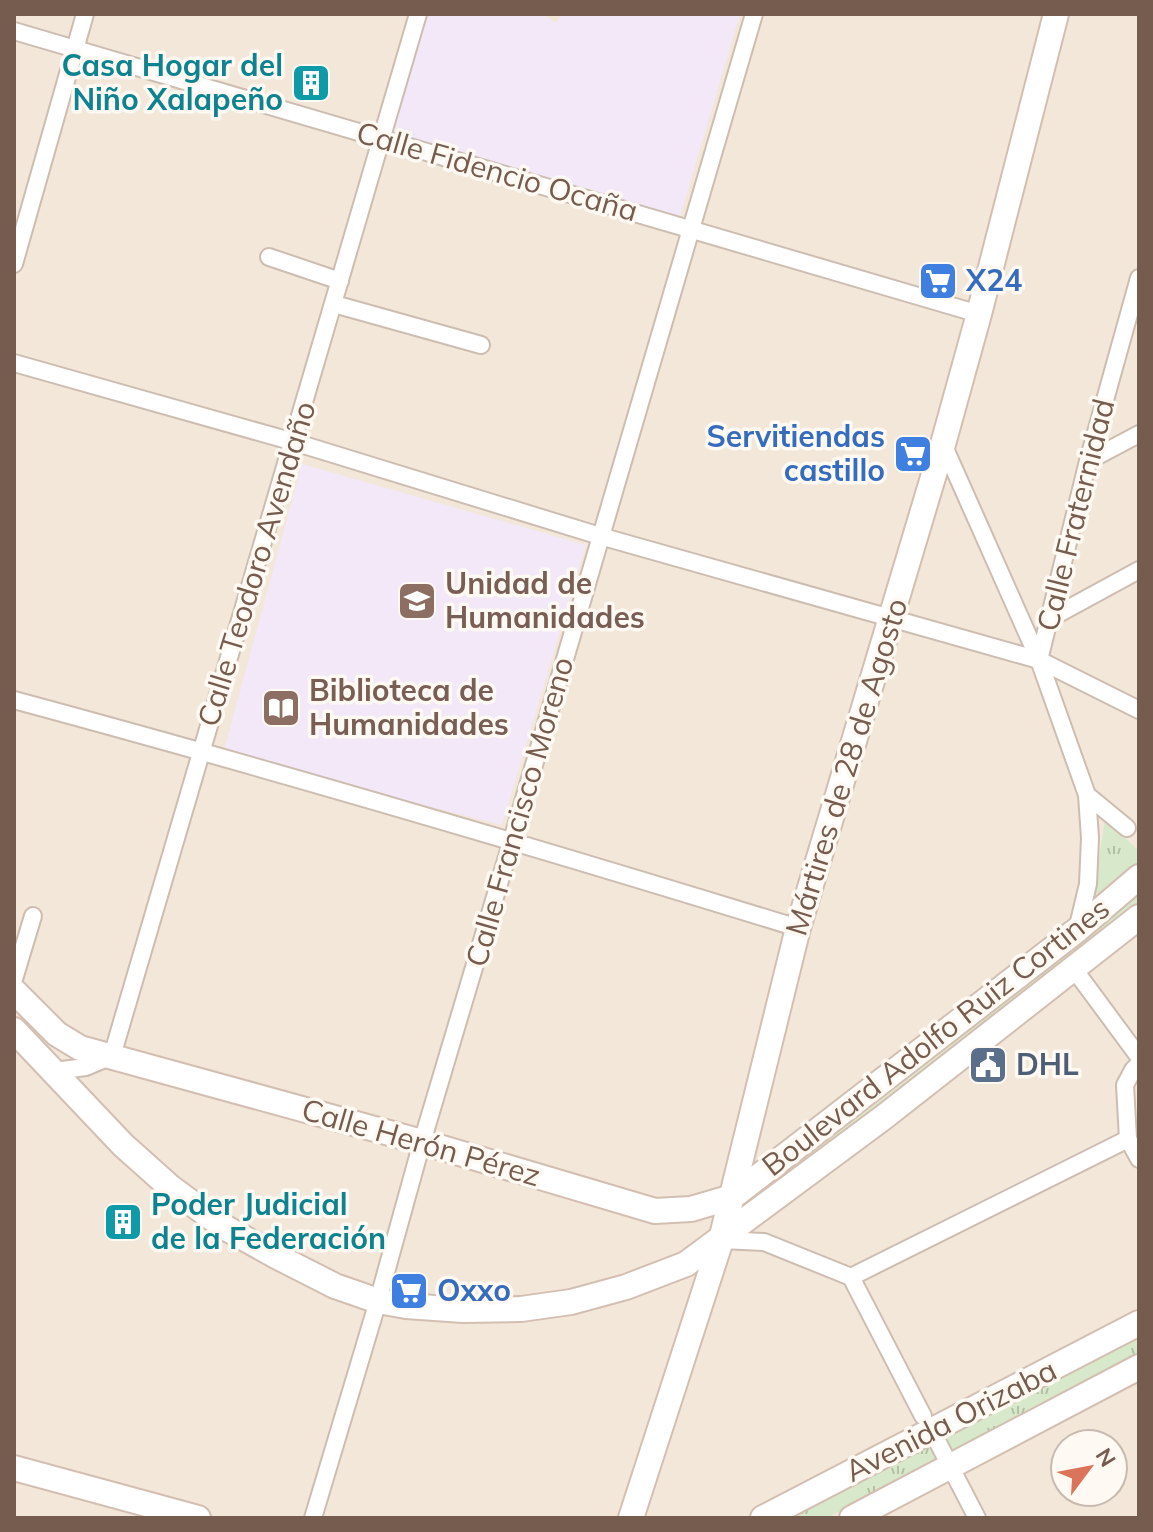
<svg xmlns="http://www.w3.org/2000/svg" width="1153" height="1532" viewBox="0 0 1153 1532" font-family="Mulish,sans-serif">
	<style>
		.residential { fill: #f3e7da; fill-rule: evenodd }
		.education { fill: #f2e8f8 }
		.grass { fill: url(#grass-tufts) }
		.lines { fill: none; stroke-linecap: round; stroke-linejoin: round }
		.minor-casing { stroke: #cdbdb1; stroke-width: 20 }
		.secondary-casing { stroke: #d3bfb1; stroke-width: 28 }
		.minor { stroke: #fff; stroke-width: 16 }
		.secondary { stroke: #fff; stroke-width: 24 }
		.labels { text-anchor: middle; stroke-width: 7; stroke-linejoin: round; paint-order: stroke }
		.culture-label { font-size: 30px; font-weight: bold; fill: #0d838f; stroke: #fef9f2; text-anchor: end }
		.street-label { font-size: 30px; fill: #765c4f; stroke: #fef9f2 }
		.shop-label { font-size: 30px; font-weight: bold; fill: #366cbe; stroke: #fef9f2; text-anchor: start }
		.education-label { font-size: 30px; font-weight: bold; fill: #785e54; stroke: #fef9f2; text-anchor: start }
		.service-label { font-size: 30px; font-weight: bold; fill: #4e5e75; stroke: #fef9f2; text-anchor: start }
	</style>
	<defs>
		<pattern id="grass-tufts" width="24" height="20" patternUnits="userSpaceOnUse" patternTransform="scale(2)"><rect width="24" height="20" fill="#d7e9ca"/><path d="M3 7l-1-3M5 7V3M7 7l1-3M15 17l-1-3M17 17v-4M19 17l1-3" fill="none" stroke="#b3c0a6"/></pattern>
	</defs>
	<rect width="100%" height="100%" fill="#fbf5ec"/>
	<path class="residential" d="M14,14H1139V1518H14ZM1065,1444H1113V1492H1065Z"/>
	<g class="education">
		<polygon points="428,14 543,14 556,23 563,14 740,14 679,220 393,132"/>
		<polygon points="302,464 586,545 502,825 223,754"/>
	</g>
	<g class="grass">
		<polygon points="1105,819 1139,851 1139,864 1093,899"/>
		<polygon points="1139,885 1139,905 754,1215 760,1193 944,1051"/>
		<polygon points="1139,1328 1139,1356 951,1454 941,1434"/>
		<polygon points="928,1441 937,1460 827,1518 779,1518"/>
	</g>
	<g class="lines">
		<g class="minor-casing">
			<g id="minor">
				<polyline points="14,31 979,314"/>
				<polyline points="269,257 340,281"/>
				<polyline points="14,264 85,14"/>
				<polyline points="334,304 481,345"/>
				<polyline points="14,363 294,442 600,536 1039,660 1139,710"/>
				<polyline points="943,444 1039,660 1087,795 1090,838 1088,884 1077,930"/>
				<polyline points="1088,461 1139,434"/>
				<polyline points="1049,619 1139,570"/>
				<polyline points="1039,660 1088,461 1139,278"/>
				<path d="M14,700C277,771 538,848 798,928"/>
				<polyline points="1087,795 1127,828"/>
				<polyline points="1074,969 1139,1057"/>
				<polyline points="14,979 33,916"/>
				<polyline points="1139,1064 1133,1070 1125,1085 1128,1139 1139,1159"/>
				<polyline points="54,1071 86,1067 112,1056 418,14"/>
				<polyline points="721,1240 764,1242 851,1277 923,1416"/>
				<polyline points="851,1277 1128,1139"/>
				<polyline points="932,1431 977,1518"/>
				<polyline points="313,1518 378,1301 422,1142 512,840 754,14"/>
			</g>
		</g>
		<g class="secondary-casing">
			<g id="secondary">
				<polyline points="14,991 57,1034 80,1048 422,1142 655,1211 691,1209 732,1197 1077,930 1139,877"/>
				<polyline points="14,1030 123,1145 170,1187 224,1227 276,1256 335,1286 378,1301 406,1306 463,1310 521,1309 571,1302 626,1287 686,1264 884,1117 1139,917"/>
				<polyline points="14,1468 198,1518"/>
				<polyline points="631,1518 721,1240 798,928 943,444 979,314 1056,14"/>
				<polyline points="763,1518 1139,1323"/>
				<polyline points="852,1518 1139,1367"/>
			</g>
		</g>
		<use href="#minor" class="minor"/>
		<use href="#secondary" class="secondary"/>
	</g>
	<defs>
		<g id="building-square" transform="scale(2)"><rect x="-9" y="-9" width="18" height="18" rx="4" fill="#0f9aa8" stroke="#fef9f2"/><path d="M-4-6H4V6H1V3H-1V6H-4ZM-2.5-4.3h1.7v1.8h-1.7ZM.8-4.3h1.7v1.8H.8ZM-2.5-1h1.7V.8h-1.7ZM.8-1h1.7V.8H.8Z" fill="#fff"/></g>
		<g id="supermarket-square" transform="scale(2)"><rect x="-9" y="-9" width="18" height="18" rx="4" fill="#3f7fe0" stroke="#fef9f2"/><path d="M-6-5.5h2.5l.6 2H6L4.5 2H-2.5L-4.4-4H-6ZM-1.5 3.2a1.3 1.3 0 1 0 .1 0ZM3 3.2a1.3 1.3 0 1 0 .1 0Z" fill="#fff"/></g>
		<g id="university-square" transform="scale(2)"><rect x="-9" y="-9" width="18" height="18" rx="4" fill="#8d6e63" stroke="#fef9f2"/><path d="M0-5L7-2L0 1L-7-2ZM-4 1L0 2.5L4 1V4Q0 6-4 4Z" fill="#fff"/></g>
		<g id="library-square" transform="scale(2)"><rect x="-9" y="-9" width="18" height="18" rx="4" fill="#8d6e63" stroke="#fef9f2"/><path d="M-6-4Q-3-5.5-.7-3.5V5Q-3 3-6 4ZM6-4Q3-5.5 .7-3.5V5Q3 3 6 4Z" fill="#fff"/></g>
		<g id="civic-square" transform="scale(2)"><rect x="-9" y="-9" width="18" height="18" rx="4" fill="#5c6f8a" stroke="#fef9f2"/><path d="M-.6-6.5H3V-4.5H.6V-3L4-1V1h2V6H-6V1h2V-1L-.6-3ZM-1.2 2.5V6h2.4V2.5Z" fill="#fff"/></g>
	</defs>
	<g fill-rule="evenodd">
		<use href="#building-square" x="311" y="83"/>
		<use href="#supermarket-square" x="938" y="281"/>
		<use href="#supermarket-square" x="913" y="454"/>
		<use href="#university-square" x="417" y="601"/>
		<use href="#library-square" x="281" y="708"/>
		<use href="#civic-square" x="988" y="1065"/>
		<use href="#building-square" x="123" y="1222"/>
		<use href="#supermarket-square" x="409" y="1291"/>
	</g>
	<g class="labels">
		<g class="culture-label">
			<text x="283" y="76">Casa Hogar del<tspan x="283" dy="34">Niño Xalapeño</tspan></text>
			<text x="151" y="1215" text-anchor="start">Poder Judicial<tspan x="151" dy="34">de la Federación</tspan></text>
		</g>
		<g class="street-label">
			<text transform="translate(497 172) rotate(16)" y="10">Calle Fidencio Ocaña</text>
			<text transform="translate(1076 515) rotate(-76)" y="10">Calle Fraternidad</text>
			<text transform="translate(257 564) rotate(-73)" y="10">Calle Teodoro Avendaño</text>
			<text transform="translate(847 767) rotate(-73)" y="10">Mártires de 28 de Agosto</text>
			<text transform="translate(520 812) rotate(-74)" y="10">Calle Francisco Moreno</text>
			<text transform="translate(936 1037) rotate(-38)" y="10">Boulevard Adolfo Ruiz Cortines</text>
			<text transform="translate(421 1143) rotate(16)" y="10">Calle Herón Pérez</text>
			<text transform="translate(951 1421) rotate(-27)" y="10">Avenida Orizaba</text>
		</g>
		<g class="shop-label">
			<text x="966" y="291">X24</text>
			<text x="885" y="447" text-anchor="end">Servitiendas<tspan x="885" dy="34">castillo</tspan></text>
			<text x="437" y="1301">Oxxo</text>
		</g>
		<g class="education-label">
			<text x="445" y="594">Unidad de<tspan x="445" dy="34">Humanidades</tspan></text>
			<text x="309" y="701">Biblioteca de<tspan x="309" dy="34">Humanidades</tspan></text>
		</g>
		<g class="service-label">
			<text x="1016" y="1075">DHL</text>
		</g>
	</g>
	<rect width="1153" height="1532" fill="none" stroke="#765c4f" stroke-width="32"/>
	<g transform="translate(1089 1468) rotate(58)"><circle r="38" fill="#fef9f2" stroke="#c8bab1" stroke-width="2"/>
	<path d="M0-6L14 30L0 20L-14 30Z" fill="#dc745a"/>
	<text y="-12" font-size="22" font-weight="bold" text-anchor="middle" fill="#765c4f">N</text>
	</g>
</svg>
